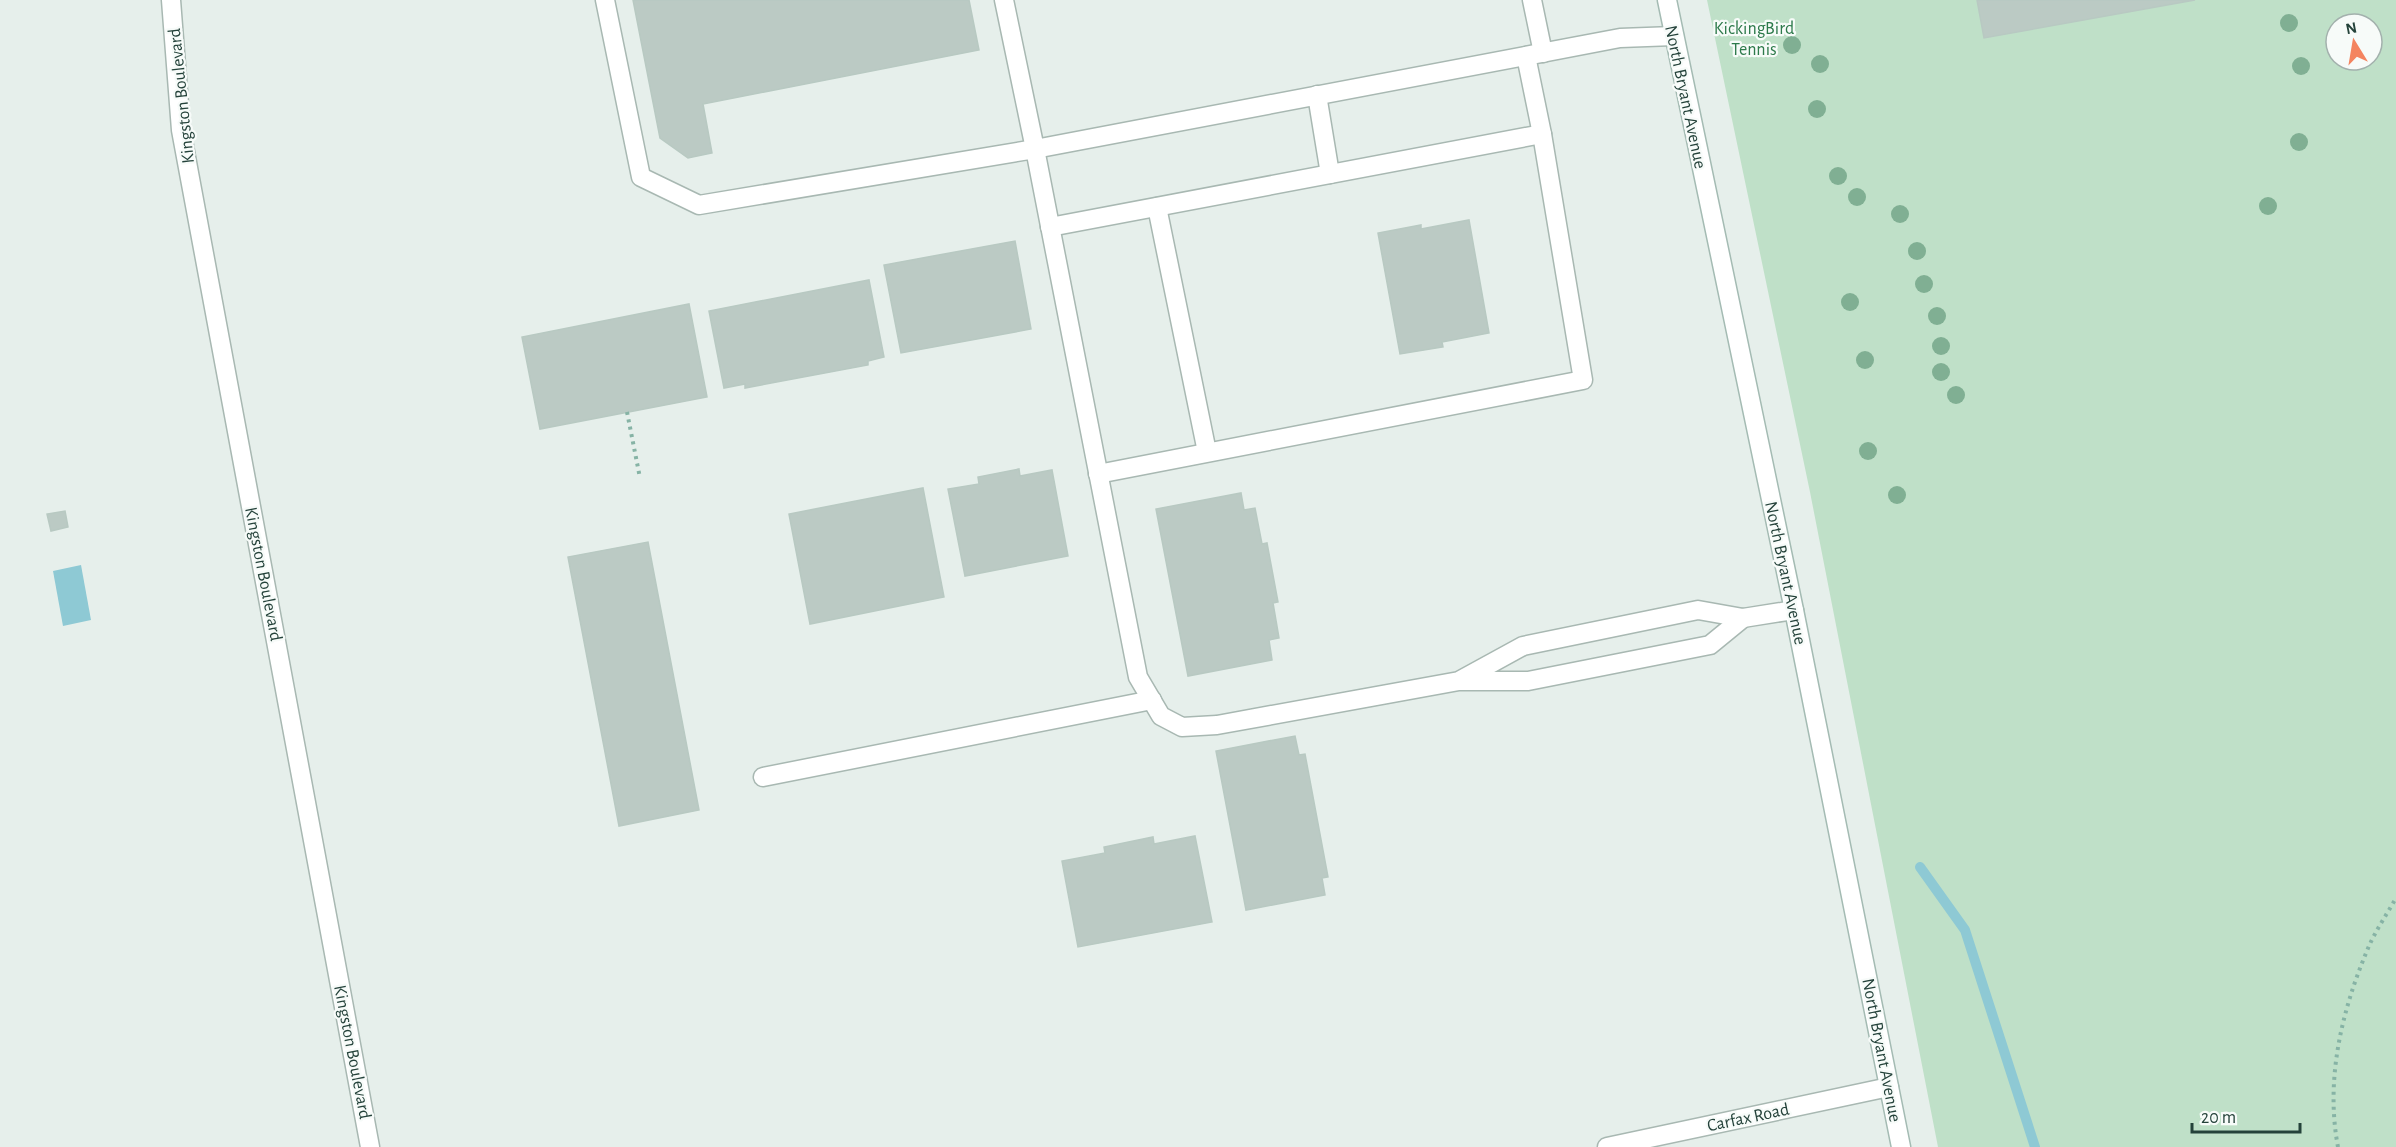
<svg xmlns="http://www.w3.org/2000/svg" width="2396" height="1147" viewBox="0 0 2396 1147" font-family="'Alegreya Sans',sans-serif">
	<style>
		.green { fill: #bfe0c8; fill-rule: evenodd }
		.water { fill: #8ec9d4 }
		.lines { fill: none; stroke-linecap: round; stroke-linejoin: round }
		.stream { stroke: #8ec9d4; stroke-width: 10 }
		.building { fill: #bbcac4; stroke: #b8c9c2; stroke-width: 1.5 }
		.service-casing { stroke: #a8b8b2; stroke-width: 21 }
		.minor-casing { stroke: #a8b8b2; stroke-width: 21 }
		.secondary-casing { stroke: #a4bbb3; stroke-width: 21 }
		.path { stroke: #86b3a5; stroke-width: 4; stroke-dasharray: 3 4.5; stroke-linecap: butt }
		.service { stroke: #fff; stroke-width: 18 }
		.minor { stroke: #fff; stroke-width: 18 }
		.secondary { stroke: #fff; stroke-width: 18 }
		.tree { fill: #80af93 }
		.labels { text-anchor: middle; stroke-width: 4.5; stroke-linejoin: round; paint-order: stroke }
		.park-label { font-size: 18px; fill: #2d7a4b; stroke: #f7fbf9 }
		.street-label { font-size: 18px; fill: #24423a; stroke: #f7fbf9 }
	</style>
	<rect width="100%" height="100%" fill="#e6efeb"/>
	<path class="green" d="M1707,0H2396V1147H1938L1810,492ZM2336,24H2372V60H2336Z"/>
	<polygon class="water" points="81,565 91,620 63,626 53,571"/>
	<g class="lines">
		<polyline class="stream" points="1920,867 1965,930 2035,1147"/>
	</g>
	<g class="building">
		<polygon points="633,0 969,0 979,50 703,104 712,153 688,158 660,138"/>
		<polygon points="1977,0 2195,0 1984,38"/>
		<polygon points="1469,220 1489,333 1442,342 1443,347 1400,354 1378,233 1421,225 1421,229"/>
		<polygon points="1015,241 1031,329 901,353 884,265"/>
		<polygon points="869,280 884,357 868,361 868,365 745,388 745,384 724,388 709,311"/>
		<polygon points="689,304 707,397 540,429 522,337"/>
		<polygon points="1019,469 1020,476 1052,470 1068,556 965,576 948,489 979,484 978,477"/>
		<polygon points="923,488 944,597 810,624 789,514"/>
		<polygon points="1241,493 1244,510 1255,508 1262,544 1267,543 1278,602 1273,603 1279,638 1269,640 1272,660 1188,676 1156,509"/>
		<polygon points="65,511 68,527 51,531 47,514"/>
		<polygon points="648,542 699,810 619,826 568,557"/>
		<polygon points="1295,736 1299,755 1305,754 1328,877 1322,878 1325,895 1246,910 1216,751"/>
		<polygon points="1195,836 1212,922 1078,947 1062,861 1105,853 1104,847 1153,837 1154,844"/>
	</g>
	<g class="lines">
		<g class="service-casing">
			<g id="service">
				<polyline points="605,0 641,177 699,205 1035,149 1138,677 1161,716 1182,727 1217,725 1459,681 1528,681 1710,645 1743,618 1698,610 1523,646 1459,681"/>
				<polyline points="1004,0 1035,149 1620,38 1674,36"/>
				<polyline points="1532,0 1543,53"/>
				<polyline points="1526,56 1542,134"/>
				<polyline points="1317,95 1330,174"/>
				<polyline points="1157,207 1207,452"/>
				<polyline points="1050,227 1542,134 1583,380 1098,474"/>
				<polyline points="1743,618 1794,610"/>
				<polyline points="763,777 1152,700"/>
			</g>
		</g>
		<g class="minor-casing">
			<g id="minor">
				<polyline points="171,0 181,130 370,1147"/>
				<polyline points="1607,1147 1889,1087"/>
			</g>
		</g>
		<g class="secondary-casing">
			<polyline id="secondary" points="1667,0 1794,610 1901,1147"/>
		</g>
		<g class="path">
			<polyline points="627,412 640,478"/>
			<path d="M2338,1147C2325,1079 2342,1009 2369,946C2376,930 2387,914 2396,898"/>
		</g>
		<use href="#service" class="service"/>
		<use href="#minor" class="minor"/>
		<use href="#secondary" class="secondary"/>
	</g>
	<g class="tree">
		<circle cx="2289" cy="23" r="9"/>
		<circle cx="1792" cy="45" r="9"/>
		<circle cx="1820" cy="64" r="9"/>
		<circle cx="2301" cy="66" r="9"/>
		<circle cx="1817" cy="109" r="9"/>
		<circle cx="2299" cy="142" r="9"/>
		<circle cx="1838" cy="176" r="9"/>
		<circle cx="1857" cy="197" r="9"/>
		<circle cx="2268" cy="206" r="9"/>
		<circle cx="1900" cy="214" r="9"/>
		<circle cx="1917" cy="251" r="9"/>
		<circle cx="1924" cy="284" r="9"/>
		<circle cx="1850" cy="302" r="9"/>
		<circle cx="1937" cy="316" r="9"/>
		<circle cx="1941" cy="346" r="9"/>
		<circle cx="1865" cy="360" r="9"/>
		<circle cx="1941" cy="372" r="9"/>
		<circle cx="1956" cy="395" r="9"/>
		<circle cx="1868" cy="451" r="9"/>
		<circle cx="1897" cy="495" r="9"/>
	</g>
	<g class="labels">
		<g class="park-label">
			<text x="1754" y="34">KickingBird<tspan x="1754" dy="21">Tennis</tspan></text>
		</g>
		<g class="street-label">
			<text transform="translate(181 96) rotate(-96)" y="6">Kingston Boulevard</text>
			<text transform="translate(1686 97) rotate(78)" y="6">North Bryant Avenue</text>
			<text transform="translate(1786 573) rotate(78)" y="6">North Bryant Avenue</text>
			<text transform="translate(264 574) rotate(79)" y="6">Kingston Boulevard</text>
			<text transform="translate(1882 1050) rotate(79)" y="6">North Bryant Avenue</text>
			<text transform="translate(353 1052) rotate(79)" y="6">Kingston Boulevard</text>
			<text transform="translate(1748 1117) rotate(-12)" y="6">Carfax Road</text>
		</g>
	</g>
	<g transform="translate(2354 42) rotate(349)"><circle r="28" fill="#f7fbf9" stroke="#a3b1ad" stroke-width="1.5"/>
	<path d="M0-4.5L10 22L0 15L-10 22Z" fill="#f4845f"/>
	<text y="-9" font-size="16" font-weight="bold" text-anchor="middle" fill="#24423a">N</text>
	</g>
	<path d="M2192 1123v9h108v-9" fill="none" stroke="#24423a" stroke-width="3"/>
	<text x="2201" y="1123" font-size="18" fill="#24423a" stroke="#f7fbf9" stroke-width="4.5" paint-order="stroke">20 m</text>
</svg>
